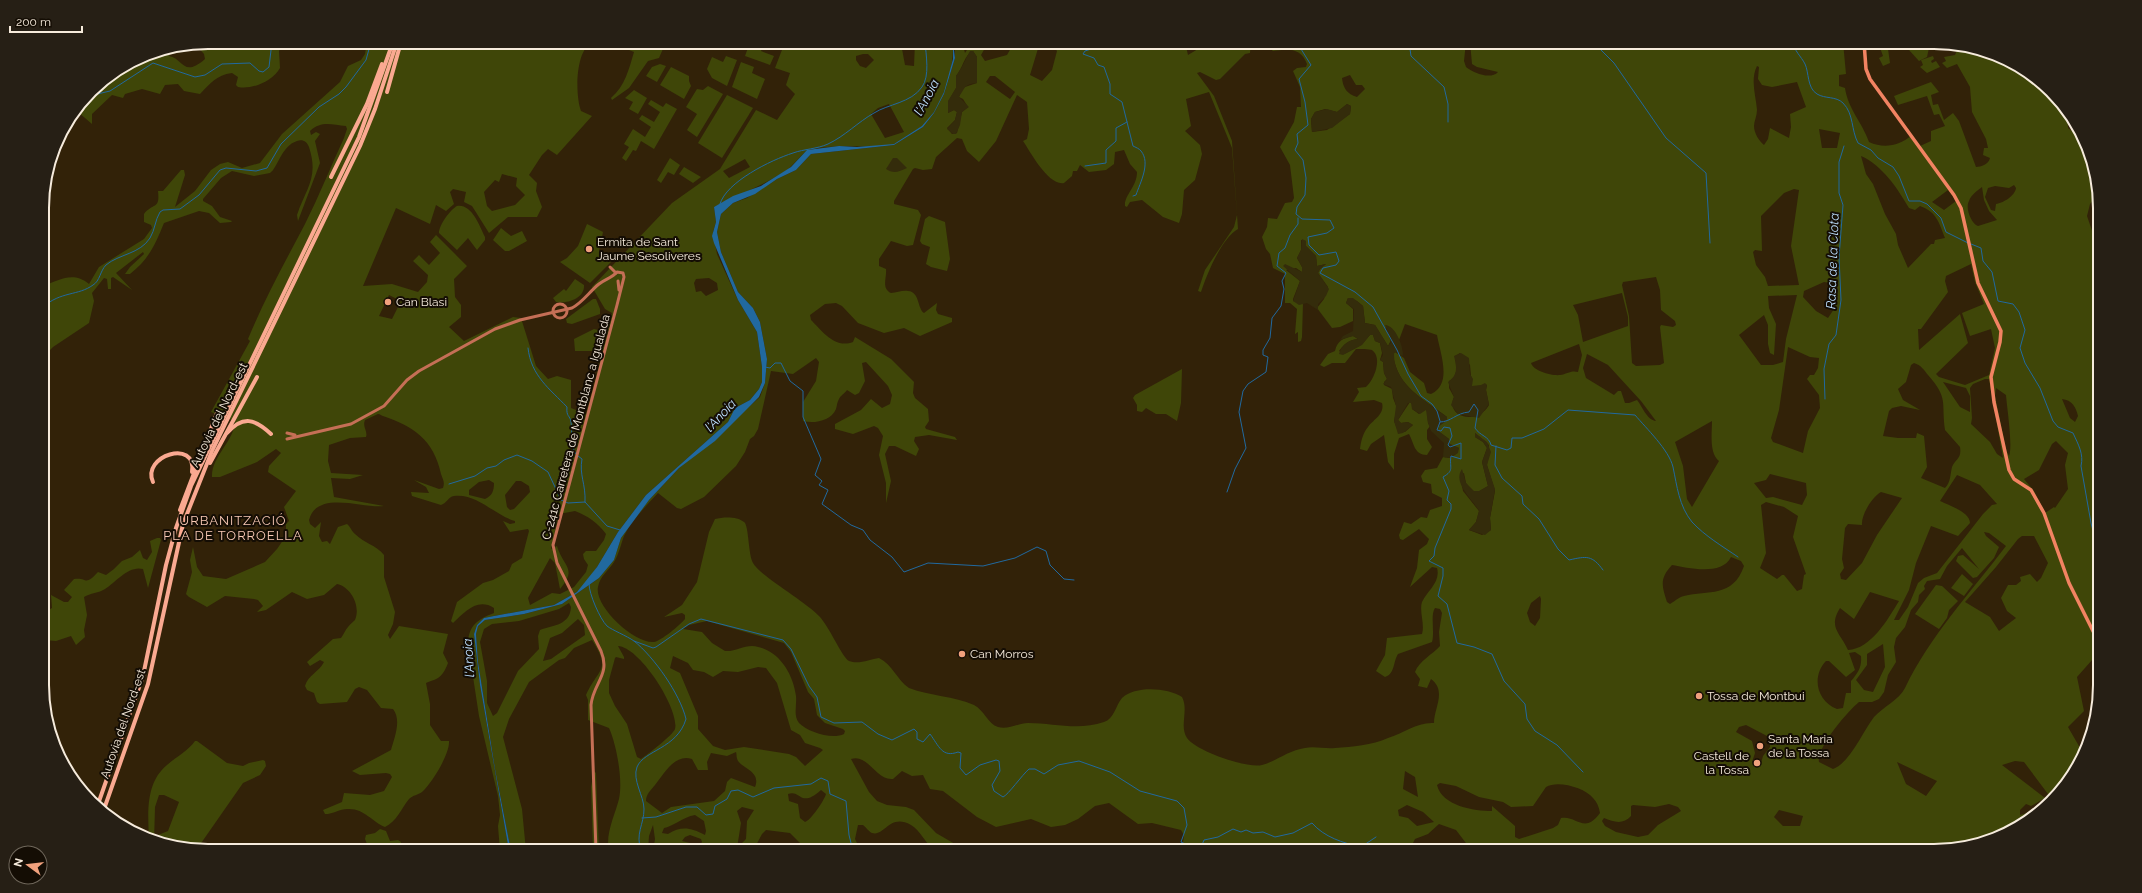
<svg xmlns="http://www.w3.org/2000/svg" width="2142" height="893" viewBox="0 0 2142 893" font-family="Raleway,sans-serif">
	<style>
		.green { fill: #3f4608; fill-rule: evenodd }
		.sand { fill: #342c0b }
		.water { fill: #21699f }
		.lines { fill: none; stroke-linecap: round; stroke-linejoin: round }
		.stream { stroke: #21699f; stroke-width: 1 }
		.secondary { stroke: #c56f56; stroke-width: 3 }
		.primary { stroke: #f28362; stroke-width: 3.5 }
		.motorway { stroke: #faa991; stroke-width: 4 }
		.poi-dot { fill: #f1a17d; stroke: #140d04; stroke-width: 1.5 }
		.labels { text-anchor: middle; stroke-width: 4; stroke-linejoin: round; paint-order: stroke }
		.poi-label { font-size: 12px; fill: #f6ebdc; stroke: #140d04; text-anchor: start }
		.street-label { font-size: 12px; fill: #f6ebdc; stroke: #140d04 }
		.water-label { font-size: 13px; font-style: italic; fill: #bddffe; stroke: #140d04 }
		.neighbourhood-label { font-size: 13px; letter-spacing: 1px; fill: #f9cab6; stroke: #140d04 }
		.rim { fill: none; stroke: #f6ebdc; stroke-width: 2 }
	</style>
	<rect width="100%" height="100%" fill="#322208"/>
	<g class="green">
		<path d="M208,42H284L279,51L280,68C273,81 252,90 238,87L236,85L238,77L232,73C216,75 210,84 200,94L184,91L178,84L165,85L160,94L142,89L125,94L123,98L112,95L92,114V124L78,112C73,120 70,138 58,137L98,83L145,55L172,49L169,56C184,59 183,78 205,59L204,54L195,44Z"/>
		<path d="M367,42H593C575,49 575,95 581,111L592,116L557,155L548,149L542,155L529,175L537,183L536,191L542,207L537,217H508L489,233L472,206L464,202L466,192L453,189L450,192L454,204L446,211L436,205L430,224L396,208L363,286L392,284L418,292L427,282L428,275L413,261L419,255L429,265L440,253L430,242L436,235L467,266L454,279L455,297L461,305V317L449,327L464,341L513,317L521,318L536,366L548,379L557,376L571,380V408L586,414L603,351H575L574,339L594,329L607,332L612,313L605,309L592,287L672,203L720,169L756,110L777,120L795,94L786,85L790,73L775,68L785,42L802,48L805,42H908L902,49L905,65L914,66L915,42H953C954,70 944,106 923,126C918,130 912,133 907,136C903,139 897,144 891,145C864,149 836,143 809,150C804,151 793,166 787,170C764,185 739,195 714,207L716,222L713,232L717,254L738,300L757,332L762,367V382L759,389L750,400L735,408L728,422L646,495L618,532L597,567L583,587L577,592L554,605L494,616L484,618L477,625L474,634L480,685L509,851H500L498,826L500,815L498,796L479,716L468,644C468,626 478,619 494,613V608C477,597 464,613 453,623L451,621L457,602L483,583L493,580L509,571L512,564L522,558L529,531L528,529L510,532L503,521L510,524L515,523V521C494,515 477,493 454,496C448,497 447,503 441,505L412,496L411,492L429,493L426,487L414,480L439,489L443,488C445,482 443,480 441,474C434,440 413,426 383,416C382,416 380,414 378,414L365,420C362,427 368,431 366,437L350,438L329,445L328,461L331,473L363,475L350,479L331,478L334,497L384,506C364,509 317,489 309,520L310,524L315,528L321,522L319,536L322,542L327,541L330,544L338,527L347,524C351,527 351,531 355,534C364,543 376,545 384,555V577L395,612L393,624L388,635L390,639L399,626L448,634L443,653L448,663C442,678 439,678 426,683L430,704V725L441,741H449C450,754 432,783 422,792C418,795 413,795 409,799C401,809 397,821 385,827C372,822 365,809 349,809C341,808 334,814 325,814L323,810L342,802L344,793L370,795L384,791L392,777L390,774L386,773L360,775L352,771L391,750C394,739 402,720 393,709L381,708L367,690L359,687L355,689L347,702L320,704L317,702L314,693L307,690L305,686C308,675 319,672 324,662L320,660L310,666L307,662L333,639L341,638C344,634 345,630 348,627C350,624 353,622 355,620C361,606 351,587 337,584L324,595L307,599L292,592L266,610L257,612L263,606L258,600L254,599L225,596L207,607L189,597L186,594L192,572L190,560L193,547L197,567L203,576L226,579L265,562L277,549L286,536V524L289,521L284,507L296,491L268,472L269,466L281,453L276,449L257,462L220,477H212C211,457 235,440 235,421L211,412L250,341L248,339C264,300 285,262 305,224C319,196 331,166 344,138L347,129L346,126C332,125 322,120 310,131L311,135L316,132L320,134L315,141L320,163L298,221L297,215C306,188 319,178 309,147C307,142 303,139 297,141C281,146 278,168 270,173L254,176L232,171L221,178L203,199V201L212,206L220,217L232,221L231,222L220,223L209,213L199,211L164,223C155,245 149,259 130,274H125L130,267L144,254L143,252L116,273L132,290L113,277L111,278V289H108L107,279L104,278L92,293L94,301L89,323L53,347L43,357V286C60,280 73,271 89,284L99,267L144,239L152,228L151,225L144,222V214C154,202 160,210 158,191H163L181,170H184L185,175L175,207L195,191L211,170L220,164L228,162L242,168L260,163L282,134L340,82L348,66L361,60L365,54ZM863,54H868L874,60L866,68L860,66L856,60V56ZM889,104L904,132L885,138L871,114L878,108ZM745,159L750,167L729,178L723,171ZM502,174L517,178L516,186L525,195L515,205L492,211L487,206L484,192L495,180L499,182ZM709,278L717,283L718,290L706,296L701,291L696,292L694,283L696,279ZM389,295L401,301L392,319L379,316ZM489,480L494,483C494,491 492,496 485,499L469,495V490L479,482ZM516,481H521L529,486L530,492L514,509L510,510L507,507L505,495ZM575,511C588,516 598,523 606,534L604,540L596,551H586L583,554L584,559L588,565L586,572L574,587L560,594L552,593L530,605L528,598L550,558L555,563L560,589C578,568 563,567 557,546L551,549L559,514Z"/>
		<path d="M609,42H666L659,58L648,61L629,88L612,100L611,98C625,86 629,69 634,52Z"/>
		<polygon points="750,42 763,46 761,51 774,56 770,65 745,56"/>
		<path d="M955,42H962L965,53L970,45H979L981,42H984L985,48L981,55L985,61L1007,55L1011,48L1005,42H1040L1030,75L1042,81L1052,70L1057,51L1053,46L1044,42H1185L1188,55L1198,49L1199,42H1251L1250,53L1245,54L1220,79L1216,80L1200,72L1197,73L1214,96L1232,141L1238,229C1221,239 1207,274 1201,292L1198,291L1205,270L1234,227L1237,215L1232,148L1209,92L1186,99L1191,126L1185,131L1200,145L1202,154L1195,180L1184,190L1182,214L1179,223L1163,217L1142,200L1130,202L1127,207L1125,206C1124,195 1137,187 1137,172L1130,164L1124,150L1115,152L1114,164L1106,170L1089,172L1080,165L1077,171H1073L1072,176L1064,183C1048,186 1030,151 1023,141L1027,139L1029,129L1027,102L1017,95L996,141L979,162L967,151L962,139L957,138L936,157L932,169L923,170L915,168L913,169L894,201V204L918,210L921,215L913,245L907,246L891,241L879,259V266L886,269C887,278 881,288 891,293C897,293 902,290 908,291C920,292 917,308 924,313L937,303L936,310L938,314L952,318V322L920,336L904,328L884,333L858,323L842,306L836,303L825,304L810,315L811,320C822,331 835,349 853,342L855,337L891,359L914,382L913,393L915,398L928,409L929,421L925,427L926,429L955,437L957,440L929,435L915,437L914,441L919,449L916,456L895,446H889L885,454L891,481L886,503V483L879,455L883,436L878,428L874,426L853,434L835,429V424L861,410L871,399L882,408L890,404L892,395L888,386L866,362L862,363L865,381L859,393L855,395L847,390C845,393 840,396 839,399C837,402 837,406 836,409C831,421 814,424 803,421V402L816,381L819,362L816,358L793,374L771,371L758,429L754,436L750,439L745,452L736,466L704,497L681,509L677,508L658,493C646,506 632,520 624,536C621,544 619,554 614,562C609,570 600,576 598,587C594,606 634,644 654,642C661,641 680,625 685,619V615L682,613L664,617L682,605L697,582L709,532L715,519C723,517 737,516 744,522C749,525 748,554 753,563C760,576 805,601 819,616C829,626 842,657 849,661C859,665 870,659 879,658C893,665 897,680 909,688C930,696 954,696 974,705C984,710 988,724 998,727C1008,730 1019,723 1028,723C1054,723 1078,731 1104,722C1114,719 1116,705 1122,698C1136,685 1168,688 1182,697C1189,710 1179,726 1187,738C1196,751 1248,769 1262,765C1277,761 1289,750 1305,748C1314,746 1325,749 1335,748C1352,747 1372,745 1388,738C1404,733 1417,722 1434,723C1434,708 1447,691 1431,679L1427,688L1418,686L1420,679L1415,672C1419,661 1433,654 1440,646L1439,632L1442,613L1440,609L1435,608C1430,615 1435,632 1432,642L1398,654C1393,662 1395,674 1385,677L1376,671L1385,655L1387,638L1422,634C1425,624 1419,611 1422,602C1427,591 1441,582 1437,568L1432,567L1410,587L1417,568L1419,550L1427,544L1429,539L1419,529L1403,540L1400,539L1399,535L1404,522L1411,524L1421,517L1427,518L1430,510L1442,506V498L1432,493L1431,484L1423,482L1421,476L1425,470L1437,468L1443,457L1450,458L1456,454L1459,448L1449,444V439L1438,431L1439,426L1446,421L1447,417C1423,398 1398,388 1393,355L1395,352L1404,358L1410,372L1424,383L1427,393L1431,394C1453,384 1440,353 1437,335L1405,324L1399,340L1390,327L1385,328L1391,340L1388,346L1375,325L1365,323L1363,306L1357,301L1348,298L1346,303L1353,309V321L1340,327L1332,328L1317,308L1324,299L1328,287L1318,273L1320,269L1326,264L1317,266L1316,256L1306,246V241L1301,240V250L1297,258L1302,267V272L1296,268L1286,270L1300,281L1293,299V301L1303,303L1302,337L1301,341L1298,342V332L1295,334L1297,309L1290,303H1285V274L1273,268L1270,254L1266,249L1262,237L1267,227L1268,218L1277,219L1285,203L1292,202L1294,198L1290,165L1280,147L1294,122L1297,107H1301L1300,87L1293,71L1297,68L1306,67L1307,64C1301,47 1287,49 1273,51L1268,47L1265,42H1466L1464,61L1466,67C1473,73 1491,80 1498,72L1477,67L1472,64L1470,42H1843L1846,74L1839,75V86L1845,88C1848,109 1862,122 1869,142C1884,149 1899,146 1912,135L1920,146L1931,141V131L1945,126L1939,114L1934,115L1927,96L1898,105L1894,96L1931,82L1939,92L1931,95L1933,105L1938,104L1944,120L1953,113L1959,121L1976,167C1981,167 1989,164 1990,158L1983,155L1984,148H1988L1986,139L1972,112L1970,87L1957,64L1947,68L1942,63L1946,61L1944,57L1955,55L1959,46L1988,51L2026,70L2059,99L2067,112L2068,128C2072,132 2078,133 2081,137C2093,150 2099,177 2099,194L2090,204L2087,216L2098,248L2099,267L2100,651L2077,677L2084,711L2068,727L2083,753L2066,786L2054,798L2048,794L2024,762L2015,761L2002,765L2045,798L2031,806L2026,804L2020,810V815L2042,809L2035,817L1988,842L1945,851H1624L1603,845L1600,847V851C1591,851 1563,847 1557,851H1472L1456,830L1439,824L1428,834L1415,839L1409,851H1182L1184,835L1181,830L1152,823L1138,824L1109,803L1095,806L1078,819L1065,825L1051,827L1031,819L996,827L977,817L943,791L930,789L923,775L912,776L902,771L893,779C876,781 868,753 851,759L869,792L877,801L887,805L906,807L914,810L936,833L967,851L934,850C925,843 920,830 911,825C889,813 885,837 872,833C869,832 866,827 863,825H858L855,839L861,851H808L790,833L766,830L762,834L753,851H702L699,846L702,842L701,839L690,835L685,837L682,841L690,843L692,851H673L669,848L663,851H653L655,839L653,825L649,836L648,851H609C605,834 615,815 619,799C623,781 617,746 609,728L588,720V700L586,695C598,668 612,671 592,640L574,648L565,658L559,660L529,682L509,719L503,737L522,809L526,851H511L495,769L478,662L476,634L478,626L485,620L524,614L562,604L599,578L614,560L621,538L649,500L679,468L760,397L765,383L767,359L760,322L753,308L738,292L721,252L717,232L721,214L733,203L747,198L777,179L796,170L811,154L894,145L923,127L934,113L944,94L955,58ZM973,51L977,57V83L962,88L959,97L963,99L968,107L962,112L957,133L952,134L947,128L955,120L957,112L954,110L948,113V102L956,88V76C963,68 964,55 973,51ZM1757,66L1759,67L1758,79L1762,85L1772,87L1797,82L1806,107L1790,114L1791,127L1789,138L1770,128L1768,139L1764,145C1759,141 1754,133 1754,126C1754,121 1757,116 1757,110C1756,96 1750,80 1757,66ZM1350,75L1356,85H1362L1365,89L1357,97C1347,94 1343,88 1342,78ZM990,76H995L1015,92L1010,99L986,82ZM1347,104L1351,106L1350,114L1327,130L1312,132L1311,119L1315,112L1325,109L1337,112ZM1819,129L1840,133L1837,148H1822ZM1861,156C1882,165 1898,189 1909,208L1915,210L1920,206C1937,212 1939,223 1945,238L1935,240L1934,244H1931L1908,268L1898,245L1896,234L1885,214L1873,184L1866,174ZM2014,185L2016,188C2015,196 2003,203 1996,204L1995,211L1991,210L1985,197L1988,188L1995,186L2009,188ZM1982,187L1984,200L1989,211L1997,220L1978,226C1971,223 1965,208 1969,201C1971,195 1977,191 1982,187ZM1794,189L1799,190L1791,246L1799,285L1768,286L1765,277L1756,265L1753,252L1755,250L1762,251L1761,216L1784,193ZM1948,190L1956,201L1944,210L1932,202ZM1971,264L1975,282L1984,304L1962,313L1970,336L1991,329L1995,348L1989,375L1965,385L1939,377L1936,374L1968,343L1960,314L1919,350L1918,329H1921L1948,292L1945,281L1946,276ZM1656,277L1660,290L1661,310L1675,321L1676,325L1673,327L1661,325L1660,327L1664,363L1660,365L1636,366L1632,363L1629,316L1622,285L1623,282ZM1824,282L1830,283L1833,288L1830,293L1834,309L1828,318L1816,311L1803,297L1804,291ZM1622,293L1628,317V326L1583,342L1578,315L1573,305ZM1797,295L1786,339L1783,362L1773,365H1761L1739,335L1764,315L1768,325V344L1770,353L1774,355L1776,324L1769,308L1768,296ZM1579,344L1582,355L1578,372C1571,370 1567,374 1560,375C1552,376 1533,371 1531,363ZM1788,347L1810,357L1819,358L1818,368L1814,375H1810L1807,379L1819,395L1820,408L1808,431L1803,453L1773,442L1771,438L1779,410ZM1460,353L1470,365L1472,386H1481L1484,384L1487,385L1486,390L1489,405C1477,426 1445,417 1454,397L1449,388V381C1459,377 1456,365 1455,356ZM1587,354L1608,365L1641,401L1656,421C1647,420 1642,406 1637,400L1629,403H1625L1621,391H1618L1614,395L1586,378L1583,368ZM1914,363C1921,365 1924,370 1928,375C1949,399 1941,402 1945,430L1960,447C1962,459 1955,459 1952,467C1950,475 1951,482 1945,488L1921,478L1927,467L1924,436L1917,433L1916,438H1898L1883,436L1889,411L1892,408L1901,406L1920,410L1903,400L1898,389L1906,382L1911,365ZM1985,379H1989L2003,458L1997,454L1990,442L1971,424L1972,418L1970,388L1973,384ZM1943,382L1966,388L1970,396V412L1960,407ZM1996,388L2006,395C2007,408 2013,447 2009,456L2006,450L1995,396ZM2062,399C2072,400 2076,407 2078,416L2075,422L2070,418ZM1712,421C1712,434 1709,453 1719,461L1692,507L1687,499L1683,466L1675,442ZM1475,433L1489,445L1487,465L1495,491L1490,518L1491,530L1482,535L1469,530L1476,522L1479,511L1463,491L1460,475L1464,473L1466,483L1472,491L1478,492L1488,486L1482,462L1487,448L1483,442L1475,437ZM2056,441L2068,453L2065,465L2068,489L2055,508L2054,507L2045,513L2034,491L2024,479L2039,470L2052,444ZM1770,474L1806,483L1807,495L1802,505L1773,497L1766,498L1754,483L1766,480ZM1957,475L1980,485L1997,504L1992,505L1983,514L1937,573L1924,578L1918,583L1908,607L1899,620H1894L1909,590L1916,563L1931,526L1958,536L1970,523C1970,512 1948,505 1940,501ZM1881,492L1902,498L1877,535L1862,563L1846,580L1841,579L1840,574L1844,568L1842,559L1845,528L1848,524L1862,525C1861,515 1872,497 1881,492ZM1766,502L1784,507L1798,516L1793,537L1806,574L1804,575L1802,589L1797,591L1784,575H1782L1777,579L1760,568L1766,553L1761,505ZM1984,532L1989,533L2006,546C1971,592 1930,636 1905,688C1899,700 1883,707 1874,717C1863,731 1850,763 1833,769L1819,762C1816,748 1848,711 1859,702H1872L1879,699L1884,692L1888,675L1896,662L1894,647L1896,638L1905,627L1911,610L1918,602L1919,595L1925,589L1924,586L1927,581L1940,579L1947,566L1962,548L1979,569L1963,555L1958,556L1956,561L1973,578L1977,577L1994,558L1999,547L1986,536ZM2022,536H2034L2048,563L2041,578L2037,582L2030,574L2020,577L2021,581L2016,585H2008L2001,598L2007,611L2016,618L1999,631L1990,617L1965,602L1996,567L2018,539ZM1731,557L1741,561L1744,566C1733,598 1708,590 1684,596C1679,597 1675,601 1670,604L1667,602C1662,586 1659,579 1672,565C1688,568 1722,576 1731,557ZM1870,592L1899,601C1888,619 1871,649 1848,650C1840,632 1828,628 1840,608L1854,619ZM1540,596L1541,599L1540,618L1535,626L1530,622L1527,613L1531,603ZM569,603L571,607C570,625 554,625 540,630L538,636L539,649L518,671L497,713L493,716L487,703V681L480,642L484,629L492,624L519,621L559,609ZM578,619L584,625L585,635L551,659L543,661L550,638L562,633ZM707,621L784,643L791,652L808,692L814,699L817,715L825,723L843,729L845,731L844,734C832,740 808,732 799,723C793,715 797,706 796,696C793,673 778,648 752,646C743,646 734,652 725,651L712,643L702,632L683,629L689,625ZM1883,644L1885,667L1873,692L1864,690L1856,680L1867,665V654ZM618,646C640,647 680,710 675,729C673,735 647,755 641,759L637,757L627,724L615,706L609,693V680L615,658L616,657L624,659V657ZM1855,652L1861,656C1862,667 1858,673 1851,681V693H1846L1843,708L1837,709C1817,701 1811,677 1826,661H1829L1846,677L1855,670L1849,653ZM673,656L688,663L693,670L704,672L713,677L723,671L738,672L758,667L766,668L777,683L791,730L800,735L805,743L820,748L823,750L805,766L796,757L789,754L744,747L725,750L713,746L698,729V716L680,673L670,668ZM1746,725L1767,736L1770,740V747L1763,756L1760,767H1755L1752,762L1755,753L1752,741L1736,732L1739,727ZM736,752C737,755 736,757 738,761C744,769 761,772 755,787L731,778L727,782L725,791L714,801L671,807L662,813L646,801C646,794 651,790 655,785C664,774 675,753 692,759L698,770H708L707,762L711,753L727,756ZM1897,762L1937,781L1926,796L1906,784ZM1405,771L1415,777L1418,797L1403,789ZM1440,783L1456,786L1479,797L1503,802L1511,807L1533,806L1546,787C1558,780 1585,788 1593,798C1597,802 1599,807 1600,813C1584,835 1577,815 1561,818L1558,825L1553,828L1519,839L1515,837V826L1492,806V811C1474,811 1442,806 1437,785ZM821,790L826,794C824,801 810,821 805,822L800,818L798,804L789,801L788,794C801,789 800,809 821,790ZM1669,804L1678,807L1681,811L1658,825L1648,835L1638,837L1616,832L1605,826L1602,821L1604,818C1614,822 1623,825 1631,816V806L1633,805L1655,807ZM1407,805L1423,812L1434,822L1417,826L1408,818L1399,816L1398,810ZM742,807L754,810L747,821L746,839L737,848L741,823L737,811ZM1779,810L1803,816L1800,826H1783L1774,817ZM695,815L704,821L706,831L705,835C690,827 681,826 668,834L662,833L664,828C672,827 683,817 695,815Z"/>
		<polygon points="1874,42 1887,42 1890,63 1883,66 1879,58 1883,56 1879,45 1874,45"/>
		<polygon points="1916,43 1927,45 1929,48 1927,57 1919,61 1909,50"/>
		<polygon points="726,56 737,60 727,86 712,78 707,69 712,57 723,62"/>
		<polygon points="1933,56 1934,59 1931,61 1932,63 1936,61 1940,67 1927,73 1920,67 1923,65 1921,60"/>
		<polygon points="741,62 754,67 752,73 765,79 757,99 732,87"/>
		<polygon points="660,64 666,66 657,82 646,76 652,67"/>
		<polygon points="671,67 689,76 689,81 691,86 684,99 660,85"/>
		<polygon points="708,86 723,94 697,137 687,130 697,114 686,107 697,89 703,90"/>
		<polygon points="634,90 647,98 638,114 629,109 633,102 625,98"/>
		<polygon points="727,95 753,108 722,158 698,143"/>
		<polygon points="651,100 663,107 666,103 677,109 654,149 641,141 636,151 633,150 626,161 622,158 629,147 624,144 633,129 645,137 651,127 639,119 642,115 654,122 660,112 648,104"/>
		<polygon points="670,158 680,165 674,175 668,172 661,183 657,180"/>
		<polygon points="684,167 701,177 693,183 679,174"/>
		<path d="M457,206C472,204 479,225 485,237V240L477,250L468,238L457,250L439,233C439,225 450,210 457,206Z"/>
		<polygon points="929,216 945,222 950,259 947,271 931,267 926,264 930,247 922,244 920,241 925,219"/>
		<polygon points="587,224 603,232 599,251 611,262 590,283 560,262 567,258 578,246"/>
		<polygon points="501,228 511,236 522,231 527,241 509,251 505,251 493,240"/>
		<path d="M575,279L584,285C585,299 566,304 556,302L553,298L564,289L566,291Z"/>
		<polygon points="593,299 596,299 600,309 600,314 572,324 567,323 566,319"/>
		<path d="M1370,335H1373L1375,341L1380,343L1382,353L1380,360L1383,362L1384,373L1387,379L1384,382V385L1392,389L1393,398L1397,408L1394,421L1398,431L1405,432L1413,425L1408,422L1401,423L1398,420L1410,402L1412,404V409L1419,414L1425,409L1427,411L1428,423L1430,426L1427,430V439L1432,447L1427,455C1414,455 1414,443 1409,434L1399,438L1394,454V470L1388,462L1384,435L1371,444L1367,451L1360,449C1361,441 1363,433 1368,427C1374,419 1385,414 1382,403L1374,400L1353,402L1359,392L1357,388L1366,387C1374,380 1383,358 1372,350C1369,349 1360,349 1356,349L1345,363H1332L1324,367L1320,365L1328,354L1335,351C1337,341 1343,338 1353,336L1358,339C1349,340 1345,343 1339,351L1344,354L1361,345Z"/>
		<polygon points="1182,369 1181,403 1177,421 1166,414 1156,414 1146,408 1142,412 1137,411 1137,405 1133,398 1135,395"/>
		<path d="M157,538H160L161,540L148,588L143,569C129,565 116,582 105,589C99,593 90,593 84,597L87,615L84,630L85,637L76,645L71,636L56,641L45,640V612L52,608L51,595L64,602H68L72,597L64,590L74,579C88,577 84,587 98,572L106,575L114,569L122,561L132,557L140,550L143,558L147,560L152,552L150,541Z"/>
		<polygon points="1962,574 1973,584 1964,596 1951,588"/>
		<polygon points="1936,585 1942,586 1958,601 1949,610 1947,618 1939,629 1915,614"/>
		<path d="M195,741H197L227,763L243,766L249,763L263,760L265,761L266,766L260,775L243,783L197,849L163,844L158,835L168,831L179,802L164,795H159L155,807L154,842L149,839C148,814 145,783 167,765C176,757 188,751 195,741Z"/>
		<polygon points="594,771 596,773 599,851 593,851 591,787"/>
		<polygon points="380,829 386,831 390,841 398,840 401,842 400,851 370,851 365,839 366,835 375,833"/>
	</g>
	<g class="sand">
		<path d="M970,51H973L977,57V83C964,84 965,88 959,97L969,107L962,112L960,125L956,134H953L947,129L955,120L957,112L954,110L948,113V101L956,88V76C962,68 965,60 970,51Z"/>
		<polygon points="1347,104 1351,106 1350,114 1332,128 1312,132 1311,119 1315,112 1327,109 1337,112"/>
		<path d="M893,158H897L907,168C899,172 893,174 886,169Z"/>
		<polygon points="1302,239 1306,241 1306,246 1316,256 1317,266 1326,264 1320,269 1318,273 1329,289 1326,296 1318,304 1318,310 1307,303 1299,305 1293,301 1300,281 1283,266 1285,264 1302,272 1302,267 1297,258 1301,250"/>
		<path d="M1348,298H1353L1363,306L1365,323L1375,325L1388,346L1391,342L1385,325C1395,325 1403,345 1403,355L1402,356L1396,352L1394,353C1393,384 1426,401 1447,417V420L1439,426L1437,430L1449,439L1450,444L1459,448L1458,453L1450,458L1443,457L1444,443L1431,431L1428,423L1426,410L1420,414L1412,409L1411,403H1408L1398,420L1401,423L1408,422L1413,425L1403,433L1398,434L1394,421L1396,406L1391,387L1383,384L1387,379L1384,373L1383,362L1380,360L1383,355L1380,343L1375,341L1373,335H1370L1362,345L1343,355L1339,354C1342,344 1349,340 1358,339L1353,336L1340,340L1343,336L1353,331L1354,309L1346,303Z"/>
		<path d="M1461,353L1469,358L1470,374L1473,379L1472,386L1481,385L1485,383L1487,385L1486,390L1489,404L1479,418L1458,414L1451,405L1454,397L1448,382C1458,375 1457,368 1454,356Z"/>
		<path d="M1475,433L1487,442L1491,452L1487,465L1495,489L1490,518L1491,530L1485,535L1469,530L1476,522L1479,511C1473,500 1452,483 1462,469L1466,483L1474,491H1479L1488,486L1482,462L1487,448L1483,442L1475,437Z"/>
	</g>
	<polygon class="water" points="953,42 955,58 944,94 934,113 923,127 894,145 811,154 796,170 777,179 755,194 733,203 721,214 717,232 721,252 738,292 753,308 760,322 767,359 765,383 759,397 715,441 679,468 649,500 621,538 614,560 599,578 562,604 524,614 485,620 478,626 476,634 478,662 495,769 511,851 509,851 480,685 474,634 477,625 484,618 494,616 554,605 577,592 597,567 618,532 646,495 728,422 735,408 750,400 759,389 762,382 762,367 757,332 738,300 714,243 712,236 716,222 714,207 733,196 761,186 772,179 791,167 807,150 839,146 857,147 894,144 922,126 934,112 944,92 953,59"/>
	<g class="lines">
		<g class="stream">
			<path d="M1092,42L1091,49L1085,51L1083,54L1094,58L1098,65L1104,67L1110,84V94L1122,102L1133,146C1135,147 1140,149 1141,151C1151,163 1140,183 1136,195L1133,196"/>
			<polyline points="1270,42 1275,49 1285,44 1301,49 1311,65 1299,79 1305,102 1308,125 1297,134 1298,143 1295,150 1303,160 1306,178 1305,195 1297,207 1296,214 1302,219 1330,220 1334,228 1327,233 1308,237 1309,245 1319,255 1336,252 1339,261 1336,265 1323,268 1320,273 1355,292 1373,307 1397,350 1408,374 1421,396 1432,404 1437,411 1440,421"/>
			<polyline points="1409,42 1411,56 1444,87 1448,104 1448,122"/>
			<polyline points="1593,42 1614,63 1666,138 1706,173 1710,243"/>
			<path d="M1793,42C1794,51 1801,56 1805,64C1809,72 1807,88 1817,94C1825,99 1836,96 1843,103C1854,114 1851,130 1858,143L1871,150L1878,158L1893,167L1899,176L1909,201H1920L1927,204L1941,218L1946,232L1968,243"/>
			<polyline points="80,107 93,95 110,91 153,63 195,77 205,75 222,64 250,63 259,71 263,72 269,67 272,42"/>
			<polyline points="1085,166 1106,163 1106,150 1116,141 1116,128 1127,122"/>
			<path d="M720,204C726,182 771,160 793,153C804,149 817,149 828,144C845,136 858,122 874,113C888,104 911,103 922,87C930,76 926,55 925,42"/>
			<path d="M1971,244L1981,248L1983,261L1992,272L1998,301L2013,304L2019,312L2025,330L2020,348L2025,363L2040,388L2053,421L2058,427L2073,433C2078,444 2084,454 2081,466L2091,523L2100,558"/>
			<path d="M43,307C61,291 78,296 93,285C100,281 100,271 106,265C119,254 140,254 150,238C155,230 155,220 160,212L163,210L180,209L199,195L220,170L226,168L256,171L267,168L281,144L319,107L339,94L346,87L366,60L371,42"/>
			<path d="M528,348C531,376 550,389 567,407C566,417 570,415 571,422C573,434 569,444 576,454"/>
			<polyline points="765,367 770,368 775,363 781,363 790,381 803,391 803,417 821,459 815,475 822,481 819,485 828,490 822,504 851,525 863,530 870,540 892,557 904,572 928,563 983,566 1015,558 1037,547 1046,551 1050,565 1064,579 1074,580"/>
			<polyline points="1825,399 1824,369 1829,344 1836,335 1841,300 1839,257 1843,205 1839,193 1839,162 1844,146"/>
			<path d="M1440,422L1437,430L1441,431L1444,427L1450,428L1452,436L1448,445L1450,447L1461,443V459L1451,456C1449,468 1455,470 1443,477L1449,491L1447,500L1451,504V509L1435,548L1434,556L1429,561L1443,568V576L1438,596L1447,604L1457,643L1474,647L1492,654L1504,681L1525,704L1527,719L1535,731L1557,745L1583,772"/>
			<path d="M1440,422C1451,422 1456,413 1469,412L1474,404L1478,410L1475,428C1480,436 1489,436 1491,445L1507,450L1511,448L1512,438H1522L1544,429L1568,410L1635,415C1646,428 1669,450 1673,467C1677,486 1679,506 1692,522C1705,536 1722,546 1738,557"/>
			<path d="M1496,446L1495,465L1502,478L1522,496L1523,504L1539,519L1558,549L1569,560C1587,556 1592,555 1603,570"/>
			<path d="M578,456L582,459C579,475 586,484 585,502"/>
			<polyline points="449,484 475,476 487,468 496,466 504,460 517,455 532,461 548,472 561,500 568,503 585,502 607,526 620,530"/>
			<polyline points="1227,492 1235,469 1246,448 1239,412 1243,391 1248,384 1266,372 1268,357 1263,355 1263,350 1270,338 1272,318 1281,306 1284,289 1282,281 1286,273 1277,266 1279,253 1285,248 1290,235 1298,224 1298,218"/>
			<path d="M589,584C589,594 600,619 607,626C612,630 627,636 634,641C654,657 680,694 686,719C677,749 644,750 637,767C632,780 644,796 644,809C644,825 635,833 641,851"/>
			<path d="M634,641L653,648L656,647L689,624L701,619L783,640L791,649L809,686L817,697L821,717L834,723L862,722L878,734L892,740L914,729L917,732V739L923,742L930,734C939,746 942,758 958,752L961,753L960,768L966,775L980,765L996,760L999,761L1000,771L992,785L994,791L1003,797C1008,795 1022,775 1029,769H1035L1044,774L1058,765L1079,761L1110,772L1140,791L1177,801L1184,808L1187,825L1181,842L1200,851"/>
			<polyline points="642,818 656,817 686,807 697,807 706,815 713,814 715,806 727,799 731,791 738,790 753,797 774,788 811,784 821,778 828,781 830,794 846,801 849,835 853,851"/>
			<path d="M1200,850L1204,840L1218,837L1233,829L1241,832L1246,830L1253,833L1263,832L1275,837L1293,833L1312,823C1324,837 1343,843 1361,847L1376,837"/>
		</g>
		<g class="secondary">
			<polyline points="610,267 616,273"/>
			<polyline points="618,281 619,290"/>
			<circle cx="560" cy="311" r="7"/>
			<polyline points="287,433 295,435"/>
			<path d="M287,439L351,424L384,406L407,380L419,371L495,329L520,320L572,308C583,302 589,292 599,284C605,279 612,278 617,272L623,273L624,277L617,305L553,545L557,563L601,651C611,675 593,683 591,705L596,851"/>
		</g>
		<polyline class="primary" points="1864,42 1866,69 1870,79 1954,195 1961,208 1978,283 2001,331 2000,342 1991,377 1994,402 2009,470 2014,479 2031,490 2044,513 2069,583 2100,645"/>
		<g class="motorway">
			<polyline points="387,92 401,42"/>
			<polyline points="331,177 367,104 382,64"/>
			<path d="M227,433C243,415 255,419 271,434"/>
			<polyline points="210,463 257,377"/>
			<path d="M153,482C141,456 197,438 192,472"/>
			<polyline points="180,510 217,413"/>
			<polyline points="97,807 143,676 166,565 176,528 191,486 359,137 393,42"/>
			<polyline points="103,812 148,684 183,524 212,451 360,146 375,109 397,42"/>
		</g>
	</g>
	<g class="poi-dot">
		<circle cx="589" cy="249" r="4"/>
		<circle cx="388" cy="302" r="4"/>
		<circle cx="962" cy="654" r="4"/>
		<circle cx="1699" cy="696" r="4"/>
		<circle cx="1760" cy="746" r="4"/>
		<circle cx="1757" cy="763" r="4"/>
	</g>
	<g class="labels">
		<g class="poi-label">
			<text x="597" y="246">Ermita de Sant<tspan x="597" dy="14">Jaume Sesoliveres</tspan></text>
			<text x="396" y="306">Can Blasi</text>
			<text x="970" y="658">Can Morros</text>
			<text x="1707" y="700">Tossa de Montbui</text>
			<text x="1768" y="743">Santa Maria<tspan x="1768" dy="14">de la Tossa</tspan></text>
			<text x="1749" y="760" text-anchor="end">Castell de<tspan x="1749" dy="14">la Tossa</tspan></text>
		</g>
		<g class="street-label">
			<text transform="translate(219 415) rotate(-64)" y="4">Autovia del Nord-est</text>
			<text transform="translate(576 427) rotate(-75)" y="4">C-241c Carretera de Montblanc a Igualada</text>
			<text transform="translate(123 724) rotate(-71)" y="4">Autovia del Nord-est</text>
		</g>
		<g class="water-label">
			<text transform="translate(926 97) rotate(-62)" y="5">l'Anoia</text>
			<text transform="translate(1832 261) rotate(-88)" y="5">Rasa de la Clota</text>
			<text transform="translate(720 415) rotate(-47)" y="5">l'Anoia</text>
			<text transform="translate(468 658) rotate(-94)" y="5">l'Anoia</text>
		</g>
		<g class="neighbourhood-label">
			<text x="233" y="525">URBANITZACIÓ<tspan x="233" dy="15">PLA DE TORROELLA</tspan></text>
		</g>
	</g>
	<path d="M0 0H2142V893H0ZM208 49H1934A159 159 0 0 1 2093 208V685A159 159 0 0 1 1934 844H208A159 159 0 0 1 49 685V208A159 159 0 0 1 208 49Z" fill="#261f15" fill-rule="evenodd"/>
	<path class="rim" d="M208 49H1934A159 159 0 0 1 2093 208V685A159 159 0 0 1 1934 844H208A159 159 0 0 1 49 685V208A159 159 0 0 1 208 49Z"/>
	<g transform="translate(28 865) rotate(285)"><circle r="19" fill="#140d04" stroke="#6e665a"/>
	<path d="M0-3L7 15L0 10L-7 15Z" fill="#f1a17d"/>
	<text y="-6" font-size="11" font-weight="bold" text-anchor="middle" fill="#f6ebdc">N</text>
	</g>
	<path d="M10 26v6h72v-6" fill="none" stroke="#f6ebdc" stroke-width="2"/>
	<text x="16" y="26" font-size="12" fill="#f6ebdc" stroke="#140d04" stroke-width="3" paint-order="stroke">200 m</text>
</svg>
